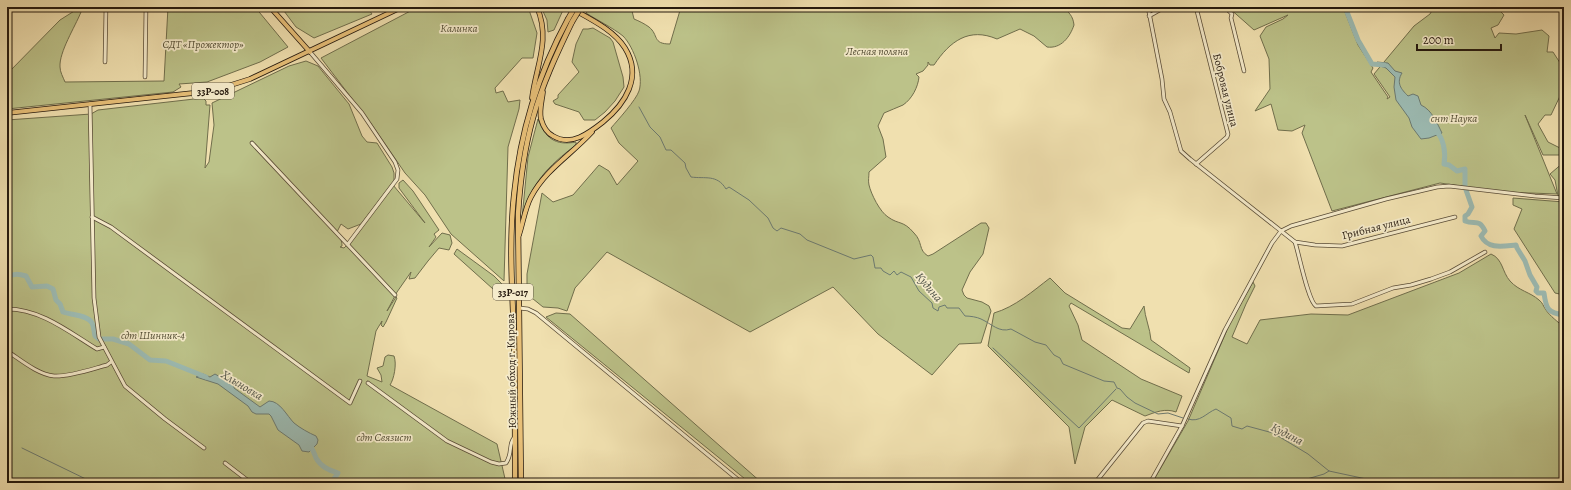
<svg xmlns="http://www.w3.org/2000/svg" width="1571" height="490" viewBox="0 0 1571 490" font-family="Alegreya,serif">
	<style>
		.green { fill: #bcc289; stroke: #706e4c }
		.water { fill: #9cbbb3; stroke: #6c7a71 }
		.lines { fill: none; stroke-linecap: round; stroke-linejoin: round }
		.stream { stroke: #6c7a71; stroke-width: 1 }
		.river { stroke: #9cbbb3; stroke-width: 5 }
		.minor-casing { stroke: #584b36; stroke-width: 4.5 }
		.major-casing { stroke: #25190e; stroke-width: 5.5 }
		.highway-casing { stroke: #25190e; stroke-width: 6 }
		.minor { stroke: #f5ebcb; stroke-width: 3 }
		.major { stroke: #e8c078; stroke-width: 4 }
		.highway { stroke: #e8c078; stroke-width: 4.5 }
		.highway-bridge-casing { stroke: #25190e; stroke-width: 6; stroke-linecap: butt }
		.highway-bridge { stroke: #e8c078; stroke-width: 4.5 }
		.labels { text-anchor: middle; stroke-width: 3.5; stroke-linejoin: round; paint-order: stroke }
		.shield { fill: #f5ebcb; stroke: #635847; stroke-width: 1 }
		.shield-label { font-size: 10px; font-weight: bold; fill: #25190e }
		.park-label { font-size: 11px; font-style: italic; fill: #524c33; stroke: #f5ebcb }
		.street-label { font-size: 11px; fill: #25190e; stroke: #f5ebcb }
		.water-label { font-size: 12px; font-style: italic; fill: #4f5248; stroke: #f5ebcb }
	</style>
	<rect width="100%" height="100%" fill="#f0e0af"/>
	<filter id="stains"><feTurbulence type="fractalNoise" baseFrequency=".005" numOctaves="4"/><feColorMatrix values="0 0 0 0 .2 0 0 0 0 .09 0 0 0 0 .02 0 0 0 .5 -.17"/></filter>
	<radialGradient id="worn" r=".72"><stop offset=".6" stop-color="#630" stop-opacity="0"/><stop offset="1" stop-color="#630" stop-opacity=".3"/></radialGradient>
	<g class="green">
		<path d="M168,7H255L288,47L260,62L207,82L179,84L181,87L173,92L7,109V74L60,20L79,8L81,12C75,27 59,52 60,67C60,72 63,77 65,82L164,81Z"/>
		<polygon points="281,7 367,7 372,14 314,38 296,27"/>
		<polygon points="418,7 528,7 537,33 533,58 522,58 495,88 496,93 503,91 508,102 520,100 519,109 508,147 504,281 451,234 425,195 405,173 372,125 321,58"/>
		<polygon points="541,7 564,8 554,30 548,32 547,20"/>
		<path d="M591,7H631L634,19C639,21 645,24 649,27C659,35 652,44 670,44L681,7H1062C1069,12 1073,16 1074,25C1070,37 1061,49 1047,47L1034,36L1020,29L997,39C969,27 950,41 934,65H930L928,62V65L923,71L916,74L919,77C918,87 912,99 903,105C897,108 890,110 884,113L878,126L883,139L886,157L869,172C869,176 868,181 869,185C871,194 880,212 888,217C899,225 903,220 914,233C923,242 918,250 928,256L933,254L981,223H986L989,228L983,254L970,272L962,290L964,295L967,298L982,302L989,306L991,311L981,343L959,344L932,375L878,334L833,287L750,332L607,252L575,288L567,311L558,308L543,307L527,294V274L542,193L553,202L573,195L599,165L609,171L617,185L638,161L619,143L611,128C618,120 636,100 639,91C644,76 634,47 623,36C613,28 597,20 586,13Z"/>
		<polygon points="1228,7 1304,7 1301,9 1310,7 1343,7 1358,45 1373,68 1371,72 1388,97 1387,99 1390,97 1374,74 1414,26 1430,14 1434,7 1496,7 1504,15 1498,25 1491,28 1495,38 1499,33 1516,34 1542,30 1549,36 1547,52 1553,52 1564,69 1564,91 1561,94 1551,115 1545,115 1538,124 1548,142 1560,148 1564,145 1564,153 1559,155 1543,155 1525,115 1557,194 1502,192 1440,183 1332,211 1302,133 1305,125 1292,131 1278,130 1271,104 1255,111 1270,89 1269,59 1260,36 1266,27 1283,19 1288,15 1254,30"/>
		<polygon points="593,28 610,38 613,42 623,77 624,87 615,101 605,112 595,120 584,120 579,112 555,104 553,101 558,98 558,95 579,72 572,62 576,44 583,29 588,29"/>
		<path d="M306,61L318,66L349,104L362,136L367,142L377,143L392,167L394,173V181L361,224L348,229L341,224L336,234C340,237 342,240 342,246L340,247L344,248L348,244L393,185L425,223L399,188V183L403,180L413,191L439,230L434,234L436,237L429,247L442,233L450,235L452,243L449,250L439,248L428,261L415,278L409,279L411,272L397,292L387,311L396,297L397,298L386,322L383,327L381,325L382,321L376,331L367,376L382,382L381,375L377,368L383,366L385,357L388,355L394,356C397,364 394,379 390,385L497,444L506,483H7V120L91,114L98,110L203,98L206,101V105H210L205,168L209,162L214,125L212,103L289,66Z"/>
		<path d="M538,119C545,138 555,146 576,142V145C548,166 531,183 522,218L528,157Z"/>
		<polygon points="1564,162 1564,196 1558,196 1555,180 1550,174"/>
		<polygon points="1513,198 1564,202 1564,295 1555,293 1514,229 1522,209 1513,205"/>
		<polygon points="457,249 494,276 505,287 502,291 493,289 454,254"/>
		<path d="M1491,254C1503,259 1502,272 1510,281C1519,291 1530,292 1539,300C1543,303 1543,306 1546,310C1549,315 1559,323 1564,327V483H1152L1188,421L1230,323L1253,282L1255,286L1246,304L1232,337L1247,344L1260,320L1311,314L1348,315L1459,273Z"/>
		<path d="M1050,278L1065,293L1122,328L1130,329L1144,306C1145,318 1150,328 1151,340L1190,368L1189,373L1071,303L1069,306L1078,325L1082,340L1141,379L1182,396L1176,412C1165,408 1156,412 1145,416L1112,400L1085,427L1075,464L1069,427L988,346L994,313C1015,307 1033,291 1050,278Z"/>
		<polygon points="556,313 570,314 762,483 750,483 546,317"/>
	</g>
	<g class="water">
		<path d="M1377,62L1388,63L1395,71L1402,73C1396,83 1401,89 1408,96L1413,94L1418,96L1421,105C1432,110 1437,123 1442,133L1429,138L1421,139L1412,127L1409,118L1396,100L1394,87L1395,77L1386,68L1377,65Z"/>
		<path d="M203,374L210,377L215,374L234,385V388L260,407L269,401C280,401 287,416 294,423C300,428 309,433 316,436L318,440L317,444L309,452L302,451L299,445L278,430L271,416L269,414H256L252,412L248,406L218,384L196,377Z"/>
	</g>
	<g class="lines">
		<g class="stream">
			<path d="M639,107L650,127L660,137L666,150H671L685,163L686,168L691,177C705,179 717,174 726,189L729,187L749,200L768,218L773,228L777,231L781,228L800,234L807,240L854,259L871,255L873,257L875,268H881L883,271L890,275L894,271L897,275L901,272L911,277L919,291L932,303L933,308L938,311L939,307L945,305L947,308H959L965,316C970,316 977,317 981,319C992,324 999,333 1011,329L1035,342L1046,345L1054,355L1060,358L1063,364L1104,381L1114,382L1117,388L1120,389L1127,397L1135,403L1158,414L1168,413L1183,418"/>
			<polyline points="993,348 1079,428 1116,389"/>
			<path d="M1188,419C1200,423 1206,413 1216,409L1231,418L1232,426L1242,429L1247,426L1273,433L1308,454L1329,471L1385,483"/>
			<polyline points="22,448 94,483"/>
			<polyline points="562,481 563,483"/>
			<polyline points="1298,483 1307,479 1324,474 1329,471"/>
		</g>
		<g class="river">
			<polyline points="1345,7 1358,40 1372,64 1384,65"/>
			<path d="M1435,130C1444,138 1446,153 1444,164L1449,165L1457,171L1465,169V186"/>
			<path d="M1466,190L1472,207L1468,214L1465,216V221C1475,225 1479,218 1485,231L1481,236C1488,250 1504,246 1516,245L1517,248L1525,261L1530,275L1537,287L1536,291L1538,293H1544C1546,308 1547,313 1564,315"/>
			<path d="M7,278C13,273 19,274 26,276L32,287L47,286L53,289L56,300L60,304L63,312C71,315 88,315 92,323C94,327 94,332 95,336L99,339"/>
			<polyline points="102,339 113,339 129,344 150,360 166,361 206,377"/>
			<path d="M309,444C313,449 314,453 316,458C321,467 329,470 338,473L334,479L342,483"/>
		</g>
		<g class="minor-casing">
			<g id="minor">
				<polyline points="1148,7 1162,79 1164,99 1170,112 1181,151 1190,159 1295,242 1315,245 1342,246 1455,217"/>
				<polyline points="1225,7 1232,14 1231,18 1244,71"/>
				<polyline points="1149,16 1165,7"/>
				<polyline points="310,52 362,113 395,162 398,170 397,179 348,244"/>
				<polyline points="105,62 106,7"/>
				<polyline points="145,77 146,7"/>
				<polyline points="90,104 94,298 99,337 125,386 165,419 204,448"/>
				<polyline points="252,143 395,295"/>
				<polyline points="1196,164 1227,137 1228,134 1196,7"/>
				<path d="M7,204C12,211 9,219 7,226"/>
				<polyline points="92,217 111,227 350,403 360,381"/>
				<path d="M1295,242C1299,254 1308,301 1316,306L1352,304L1393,288L1411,285L1431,279L1450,272L1485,252"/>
				<polyline points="519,308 528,309 536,313 742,483"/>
				<path d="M7,309C41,309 69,332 97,349L104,347"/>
				<path d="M7,351C21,360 37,374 54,376C69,377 92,369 107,365L111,362"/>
				<path d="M368,383L447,441L491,462L499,464L506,463C513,453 508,445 514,438"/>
				<polyline points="225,463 251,483"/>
				<polyline points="1095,483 1143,423 1148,421 1182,426"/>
				<polyline points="1150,483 1182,426 1225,330 1272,243 1281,231 1291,226 1386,199 1437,187 1449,186 1535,196 1564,198"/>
			</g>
		</g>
		<g class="major-casing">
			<g id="major">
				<polyline points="270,7 310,52"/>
				<path d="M543,92C542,101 539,110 541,119C543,126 547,133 553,136C571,147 589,133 603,122C625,104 643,77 625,48C613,29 588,18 569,7"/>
				<path d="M532,98C536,66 551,40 537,7"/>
				<polyline points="7,113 212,91 250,79 402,7"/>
				<path d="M519,235C523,223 525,208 531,197C546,169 571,155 592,132"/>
			</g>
		</g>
		<g class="highway-casing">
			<g id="highway">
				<path d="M515,483C515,433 515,384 514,334C512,288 509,241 514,195C520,133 538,74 568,19"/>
				<path d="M521,483L518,215C520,182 524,150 533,118C542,85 557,53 572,22"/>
			</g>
		</g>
		<use href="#minor" class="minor"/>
		<use href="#major" class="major"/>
		<use href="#highway" class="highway"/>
		<g class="highway-bridge-casing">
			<g id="highway-bridge">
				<polyline points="568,19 575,7"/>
				<polyline points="572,22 581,7"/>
			</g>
		</g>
		<use href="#highway-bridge" class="highway-bridge"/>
	</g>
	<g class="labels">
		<g class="shield">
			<rect x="192" y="83" width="42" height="16" rx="3"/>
			<rect x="493" y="284" width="40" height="16" rx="3"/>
		</g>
		<g class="shield-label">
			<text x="213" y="95">33Р-008</text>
			<text x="513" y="296">33Р-017</text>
		</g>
		<g class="park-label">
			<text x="459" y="32">Калинка</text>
			<text x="203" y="48">СДТ «Прожектор»</text>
			<text x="877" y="55">Лесная поляна</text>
			<text x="1454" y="122">снт Наука</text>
			<text x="153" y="339">сдт Шинник-4</text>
			<text x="384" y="441">сдт Связист</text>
		</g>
		<g class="street-label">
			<text transform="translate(1226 90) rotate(76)" y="4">Бобровая улица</text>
			<text transform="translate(1376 227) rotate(-14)" y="4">Грибная улица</text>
			<text transform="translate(511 371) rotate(-91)" y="4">Южный обход г. Кирова</text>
		</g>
		<g class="water-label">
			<text transform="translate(929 287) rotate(50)" y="4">Кудина</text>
			<text transform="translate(242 385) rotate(31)" y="4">Хлыновка</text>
			<text transform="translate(1287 434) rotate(27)" y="4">Кудина</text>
		</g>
	</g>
	<rect width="1571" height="490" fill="none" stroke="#f0e0af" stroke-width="24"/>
	<rect x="8" y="8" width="1555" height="474" fill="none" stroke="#25190e" stroke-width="2"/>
	<rect x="12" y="12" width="1547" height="466" fill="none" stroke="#25190e"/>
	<path d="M1417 44v6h84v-6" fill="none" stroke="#25190e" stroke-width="2"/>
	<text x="1423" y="44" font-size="12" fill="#25190e" stroke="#f5ebcb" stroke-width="3" paint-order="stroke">200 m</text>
	<rect width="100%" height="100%" filter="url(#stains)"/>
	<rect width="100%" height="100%" fill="url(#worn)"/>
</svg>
